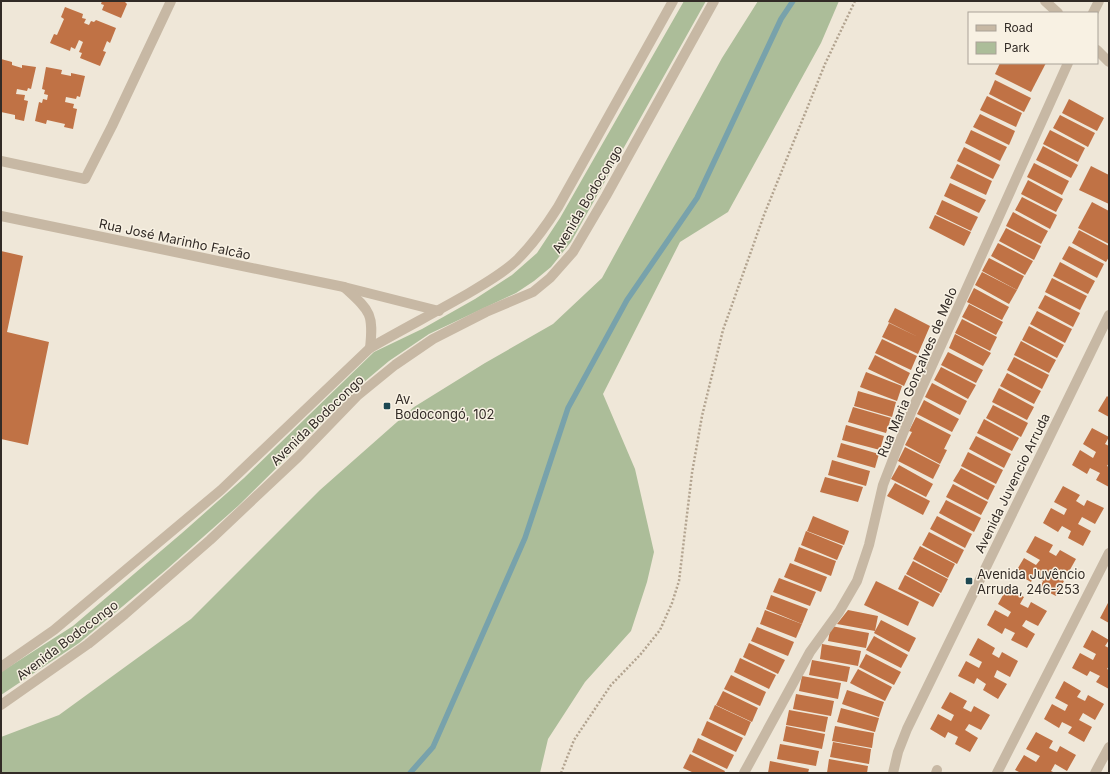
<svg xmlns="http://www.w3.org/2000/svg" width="1110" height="774" viewBox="0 0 1110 774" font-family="Inter,sans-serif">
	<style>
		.green { fill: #acbd99 }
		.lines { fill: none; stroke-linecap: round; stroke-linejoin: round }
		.stream { stroke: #78a2ab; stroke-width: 5.5 }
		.building { fill: #c07245 }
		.path { stroke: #b2a38f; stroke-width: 2.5; stroke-dasharray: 2 2; stroke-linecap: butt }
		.minor { stroke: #c7b8a4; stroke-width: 10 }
		.tertiary { stroke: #c7b8a4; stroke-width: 10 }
		.poi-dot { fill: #1d4852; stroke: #f8f1e3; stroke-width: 1.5 }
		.labels { text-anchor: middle; stroke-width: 3; stroke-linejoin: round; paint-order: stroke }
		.street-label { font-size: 13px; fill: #322b26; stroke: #f8f1e3 }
		.poi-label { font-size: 13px; fill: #322b26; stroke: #f8f1e3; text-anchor: start }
	</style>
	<rect width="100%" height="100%" fill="#efe7d8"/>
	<g class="green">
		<polygon points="684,1 706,1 571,242 551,267 534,281 516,293 429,334 389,361 358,387 238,506 167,569 79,643 1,695 1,672 73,626 182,533 244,478 374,352 422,329 475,299 512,275 537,253 560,218"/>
		<polygon points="758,1 839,1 821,43 728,212 680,242 603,394 635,469 654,552 647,582 631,631 585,682 548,739 540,773 1,773 1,737 59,715 191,619 320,490 414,407 485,363 553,324 602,278 722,58"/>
	</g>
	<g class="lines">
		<polyline class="stream" points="410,773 433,747 525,538 568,408 627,300 697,198 781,19 793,1"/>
	</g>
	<g class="building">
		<polygon points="102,1 125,1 125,2 127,4 121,18 102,10 104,5 101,4"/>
		<polygon points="65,7 83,14 82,18 86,19 84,23 89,25 91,21 94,22 96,20 116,28 110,43 107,41 103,51 106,52 100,66 80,58 82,53 79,52 83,42 79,40 75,49 71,47 70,51 50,43 54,34 57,35 64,19 61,17"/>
		<polygon points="1,59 12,62 12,65 22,68 22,65 36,67 31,89 28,88 27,91 17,89 16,94 25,95 24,100 28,101 24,121 15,119 15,115 1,112"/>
		<polygon points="1000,63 1046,63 1031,92 995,74"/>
		<polygon points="46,67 62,70 61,74 71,76 71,73 85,76 80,97 77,96 76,99 66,97 65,102 74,104 73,108 77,109 73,129 64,127 65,124 47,120 46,124 35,121 39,102 42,103 43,99 47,100 48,95 44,94 45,90 42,89"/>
		<polygon points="995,80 1031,98 1024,112 989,94"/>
		<polygon points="987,96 1022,113 1016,127 980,110"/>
		<polygon points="1069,99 1104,118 1097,131 1062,113"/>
		<polygon points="980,114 1015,131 1009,145 973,127"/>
		<polygon points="1060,115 1095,133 1088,147 1053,128"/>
		<polygon points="971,130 1007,147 1000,161 965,143"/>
		<polygon points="1050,130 1085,148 1078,162 1043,144"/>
		<polygon points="1043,146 1078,165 1071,178 1036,160"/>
		<polygon points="964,147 1000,165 993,179 957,161"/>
		<polygon points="1034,163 1069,181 1062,195 1027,177"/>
		<polygon points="957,164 992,181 986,195 950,178"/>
		<polygon points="1091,166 1109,175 1109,204 1079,190"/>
		<polygon points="1028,180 1063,199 1056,212 1021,194"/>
		<polygon points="950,183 986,200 979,213 944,196"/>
		<polygon points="1022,197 1057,215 1050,229 1015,210"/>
		<polygon points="942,200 978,217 971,231 936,214"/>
		<polygon points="1092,202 1109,211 1109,244 1078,228"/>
		<polygon points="1013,212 1048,231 1041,244 1006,226"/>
		<polygon points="935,215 971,232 964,246 929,228"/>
		<polygon points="1006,228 1041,246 1034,260 999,241"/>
		<polygon points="1079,230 1109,246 1109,257 1106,262 1072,243"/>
		<polygon points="998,243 1033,261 1025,275 991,256"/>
		<polygon points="1069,246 1104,264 1097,278 1062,259"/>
		<polygon points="1,251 23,256 7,332 49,342 28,445 1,439"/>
		<polygon points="989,258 1024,276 1017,290 982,271"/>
		<polygon points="1060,262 1095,281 1088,294 1053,276"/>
		<polygon points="982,272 1017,290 1009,304 975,285"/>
		<polygon points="1052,278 1087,296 1080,310 1045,292"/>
		<polygon points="974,288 1009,307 1002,320 967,302"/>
		<polygon points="1045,295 1080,313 1073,327 1038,308"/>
		<polygon points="969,304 1003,322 996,335 962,317"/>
		<polygon points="895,308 930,326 918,354 882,337 889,323 918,337 888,322"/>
		<polygon points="1037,311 1072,329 1065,343 1030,324"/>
		<polygon points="962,319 997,337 990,351 955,333"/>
		<polygon points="1029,326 1064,345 1057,358 1022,340"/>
		<polygon points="955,334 991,353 983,366 949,348"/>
		<polygon points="882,339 917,356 911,370 875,353"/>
		<polygon points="1021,341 1056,360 1049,373 1014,355"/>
		<polygon points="948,352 983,370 976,383 941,365"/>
		<polygon points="875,355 910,373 904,386 868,369"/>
		<polygon points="1014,357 1049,375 1042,389 1007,370"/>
		<polygon points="941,367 976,385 968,399 934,380"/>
		<polygon points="866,372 902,386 897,401 860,387"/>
		<polygon points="1007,373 1041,391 1034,404 1000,386"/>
		<polygon points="932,383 967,401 960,415 925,397"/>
		<polygon points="999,388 1034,407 1027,420 992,402"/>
		<polygon points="858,391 896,402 892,417 854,406"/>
		<polygon points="1107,396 1109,398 1109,417 1098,411"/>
		<polygon points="924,400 959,419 952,432 917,414"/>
		<polygon points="993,405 1028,423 1021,437 986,418"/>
		<polygon points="853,407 891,418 886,433 848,422"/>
		<polygon points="916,417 951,435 944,449 947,450 940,464 905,445 912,432 909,431"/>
		<polygon points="984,419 1019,438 1012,451 977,433"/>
		<polygon points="846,425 884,436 880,450 842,440"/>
		<polygon points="1092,428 1109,437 1105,444 1109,446 1109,463 1107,466 1109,467 1109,487 1096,480 1100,473 1090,468 1087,474 1072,465 1080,450 1093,458 1096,452 1083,444"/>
		<polygon points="976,436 1011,454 1004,468 969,449"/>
		<polygon points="841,443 879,454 875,468 837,457"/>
		<polygon points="905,447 940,465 933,479 898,461"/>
		<polygon points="968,452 1003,470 996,484 961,466"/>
		<polygon points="832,460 870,471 866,486 828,475"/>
		<polygon points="899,465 933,484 926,497 891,479"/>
		<polygon points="961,468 995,486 988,500 953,481"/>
		<polygon points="825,477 863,487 858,502 820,492"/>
		<polygon points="895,483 930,501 923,515 887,496"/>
		<polygon points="953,484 988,502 981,515 946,497"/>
		<polygon points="1063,486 1080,495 1076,501 1084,506 1087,500 1104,508 1095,524 1082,517 1078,524 1091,531 1083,546 1068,538 1071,531 1062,526 1058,532 1043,523 1051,508 1064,515 1067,509 1054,502"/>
		<polygon points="946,500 981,518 974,532 939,513"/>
		<polygon points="813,516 849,531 844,545 807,531"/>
		<polygon points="937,516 972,534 965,548 930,529"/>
		<polygon points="806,531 843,546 837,560 801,545"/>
		<polygon points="929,532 964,550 957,564 922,545"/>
		<polygon points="1035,536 1053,545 1049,552 1056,556 1060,550 1076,559 1067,575 1055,568 1051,574 1064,581 1056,596 1040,588 1043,581 1034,576 1031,582 1015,573 1024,558 1036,565 1040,560 1026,552"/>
		<polygon points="920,546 955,564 948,578 913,559"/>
		<polygon points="799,547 836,561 831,576 794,561"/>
		<polygon points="913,561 948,579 941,593 906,574"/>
		<polygon points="790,563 827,577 821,592 784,577"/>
		<polygon points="905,575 940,594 933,607 898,589"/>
		<polygon points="779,578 816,592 810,606 773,592"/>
		<polygon points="876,581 919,602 908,626 864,605"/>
		<polygon points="1007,588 1024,597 1020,604 1028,608 1031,602 1047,611 1038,626 1026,620 1022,626 1035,634 1027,648 1011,640 1015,633 1005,628 1002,634 987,625 995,610 1008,617 1011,612 998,604"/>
		<polygon points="771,595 808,609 802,624 766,609"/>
		<polygon points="1108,603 1109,604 1109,623 1100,618"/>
		<polygon points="765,610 802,624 796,638 760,624"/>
		<polygon points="848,610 878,616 875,631 881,620 916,638 909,652 874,633 875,631 837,624"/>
		<polygon points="831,626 869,633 866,648 828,641"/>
		<polygon points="757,627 794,642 788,656 751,641"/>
		<polygon points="1092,630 1109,640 1105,646 1109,648 1109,666 1107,669 1109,670 1109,689 1096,682 1100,676 1090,671 1087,676 1072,668 1080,653 1093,660 1096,654 1083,647"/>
		<polygon points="874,636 908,655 901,668 866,650"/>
		<polygon points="978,638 995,648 992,654 999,658 1002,652 1018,661 1010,677 997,670 994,677 1007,684 998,699 983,690 986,684 977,678 974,684 958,676 966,661 979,668 982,662 969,655"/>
		<polygon points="749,643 785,660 778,674 743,657"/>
		<polygon points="822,644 861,651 858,666 820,659"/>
		<polygon points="866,654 901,672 894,685 859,667"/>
		<polygon points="740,658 776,675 769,689 734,672"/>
		<polygon points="812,660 850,667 847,682 809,675"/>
		<polygon points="858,669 892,687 885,701 850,683"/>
		<polygon points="731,675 766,692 760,706 724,689"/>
		<polygon points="802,676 841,683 838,699 799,691"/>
		<polygon points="1064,681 1081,691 1077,697 1085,701 1088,695 1104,704 1095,720 1083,713 1079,720 1092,727 1084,742 1068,733 1072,727 1062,722 1059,728 1044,719 1052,704 1065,711 1068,705 1055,698"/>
		<polygon points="847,690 884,702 879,717 842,704"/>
		<polygon points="723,691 758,708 752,722 716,705"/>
		<polygon points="950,692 967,701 963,708 971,712 974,706 990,715 981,730 969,724 965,730 978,738 970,752 955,744 958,737 948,732 945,738 930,729 938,714 951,721 954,715 941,708"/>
		<polygon points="796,694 834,701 831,716 793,709"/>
		<polygon points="715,705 751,722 745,736 709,719"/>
		<polygon points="841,708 879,718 875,732 837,722"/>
		<polygon points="789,710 828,717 825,732 786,725"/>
		<polygon points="707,721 743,738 736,752 701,735"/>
		<polygon points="786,726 825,734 822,749 783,741"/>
		<polygon points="835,726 874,733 872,748 832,741"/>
		<polygon points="1036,732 1053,741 1049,748 1057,752 1060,746 1076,755 1067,771 1055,764 1051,771 1055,773 1021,773 1015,770 1024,755 1036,762 1040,756 1026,749"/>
		<polygon points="698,738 734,755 727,769 692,752"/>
		<polygon points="833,742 871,749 869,764 830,757"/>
		<polygon points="780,744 819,751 816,766 777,759"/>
		<polygon points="690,754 725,771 724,773 694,773 683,768"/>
		<polygon points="829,759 868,766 867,773 827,773"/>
		<polygon points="770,761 809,769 808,773 768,773"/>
	</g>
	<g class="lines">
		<polyline class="path" points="561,773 574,740 611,685 640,655 660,630 672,603 679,581 692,473 702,416 723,330 764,215 825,64 855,1"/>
		<g class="minor">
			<polyline points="1093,13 1099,1"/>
			<polyline points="1,161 85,179 112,126 171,1"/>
			<polyline points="1,216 344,287 439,311"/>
			<polyline points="744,773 810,652 839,612 857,581 869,545 883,485 912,410 1068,63"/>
			<polyline points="936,773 937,770"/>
			<polyline points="997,773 1109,553"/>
			<polyline points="1095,773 1109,747"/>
		</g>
		<g class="tertiary">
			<polyline points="1045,1 1058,13"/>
			<polyline points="1097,50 1109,62"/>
			<path d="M344,287C370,311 374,313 370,348"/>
			<path d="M1,667L54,630L221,490L370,348C403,329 436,312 469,293C486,283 503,273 517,260C533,244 546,226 558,207L673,1"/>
			<polyline points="1,705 88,644 125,614 210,540 298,457 357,396 395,365 433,339 486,312 533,292 550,278 573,252 606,196 714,1"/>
			<polyline points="893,773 898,752 907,729 1109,315"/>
		</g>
	</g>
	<g class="poi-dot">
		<rect x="383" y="402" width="8" height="8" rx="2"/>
		<rect x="965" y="577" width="8" height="8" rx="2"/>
	</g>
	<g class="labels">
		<g class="street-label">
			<text transform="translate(587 199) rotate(-59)" y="5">Avenida Bodocongo</text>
			<text transform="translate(175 239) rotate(12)" y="5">Rua José Marinho Falcão</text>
			<text transform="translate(917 372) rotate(-67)" y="5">Rua Maria Gonçalves de Melo</text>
			<text transform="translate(317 420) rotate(-44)" y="5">Avenida Bodocongo</text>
			<text transform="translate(1012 483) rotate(-64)" y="5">Avenida Juvencio Arruda</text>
			<text transform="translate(67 640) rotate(-37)" y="5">Avenida Bodocongo</text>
		</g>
		<g class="poi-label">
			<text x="395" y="404">Av.<tspan x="395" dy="15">Bodocongó, 102</tspan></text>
			<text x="977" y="579">Avenida Juvêncio<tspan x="977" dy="15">Arruda, 246-253</tspan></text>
		</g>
	</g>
	<rect width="1110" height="774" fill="none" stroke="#322b26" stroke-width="4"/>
	<rect x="968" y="12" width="130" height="52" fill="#f8f1e3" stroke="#a9a297"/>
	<rect x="976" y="25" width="20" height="6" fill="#c7b8a4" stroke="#a9a297"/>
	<text x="1004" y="32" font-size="12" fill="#322b26">Road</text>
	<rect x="976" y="42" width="20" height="12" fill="#acbd99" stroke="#a9a297"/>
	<text x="1004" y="52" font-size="12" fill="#322b26">Park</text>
</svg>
